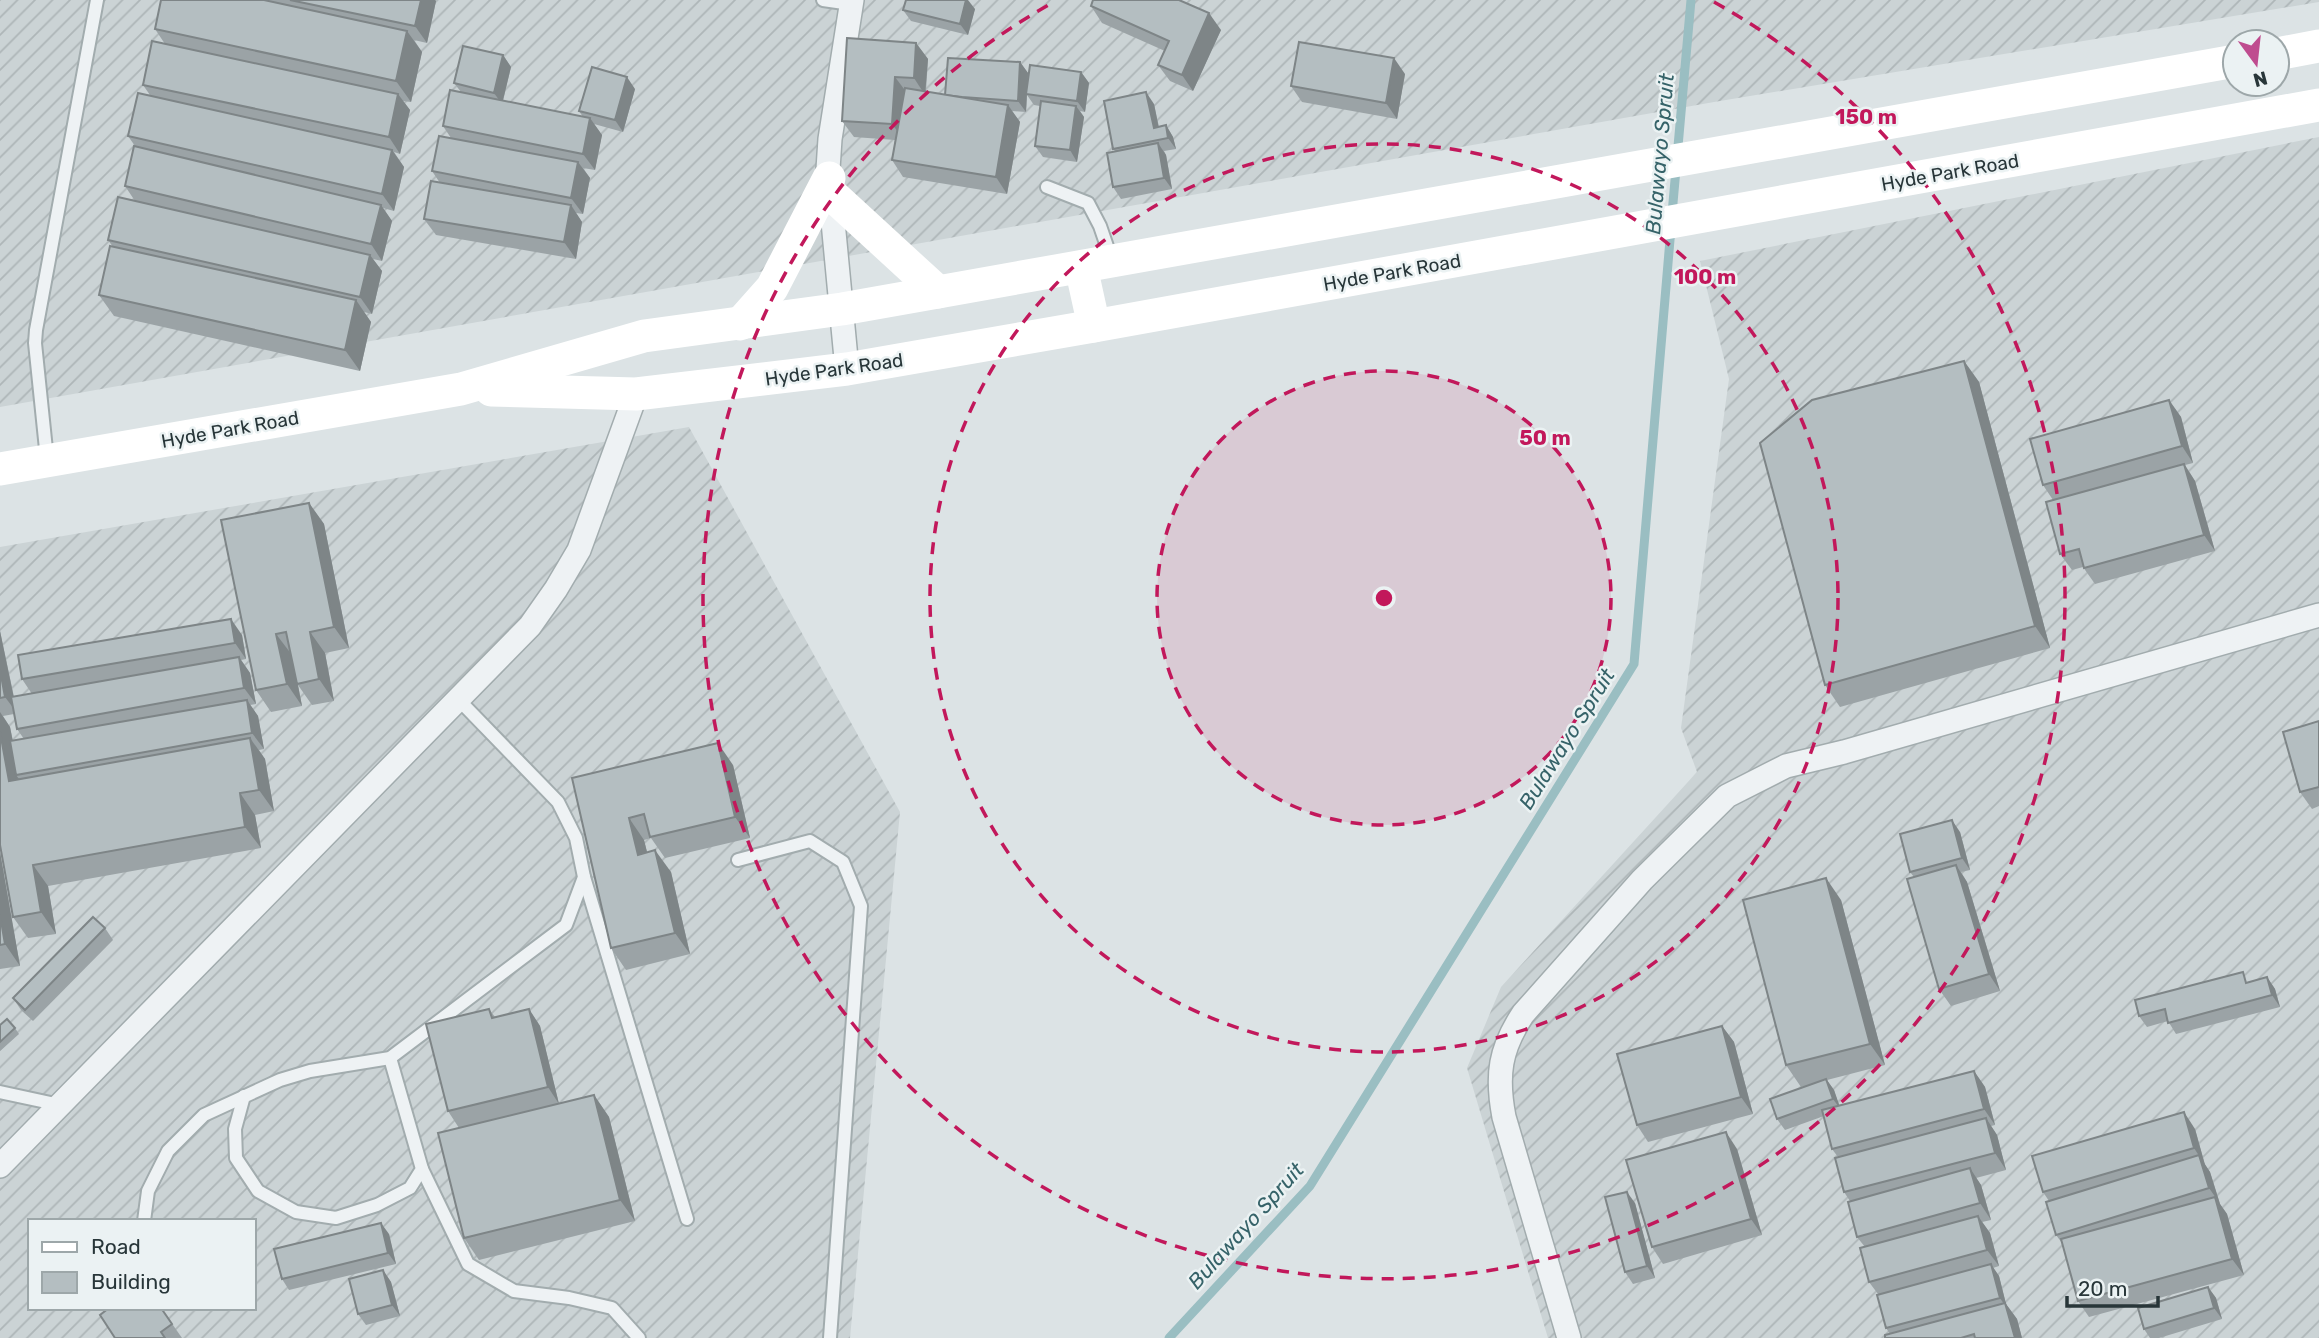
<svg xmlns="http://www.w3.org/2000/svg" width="2319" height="1338" viewBox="0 0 2319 1338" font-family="Rubik,sans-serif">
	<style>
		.industrial { fill: url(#industrial-furrows); fill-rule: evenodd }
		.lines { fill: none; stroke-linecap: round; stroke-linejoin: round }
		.stream { stroke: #9abec2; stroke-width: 9 }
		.lane-casing { stroke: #a2acae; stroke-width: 16 }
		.street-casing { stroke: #a2acae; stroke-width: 26 }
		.lane { stroke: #eef2f4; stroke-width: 12 }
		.street { stroke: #eef2f4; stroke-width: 23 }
		.secondary { stroke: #fff; stroke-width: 33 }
		.wall { fill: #9ba3a6; fill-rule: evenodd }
		.shaded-wall { fill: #7e8587 }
		.building { fill: #b4bec1; stroke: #7e8587; stroke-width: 2 }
		.ring { fill: none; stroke: #c2185b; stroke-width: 3.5; stroke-dasharray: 12 9 }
		.labels { text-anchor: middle; stroke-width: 5; stroke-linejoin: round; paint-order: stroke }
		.street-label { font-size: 19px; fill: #283639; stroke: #ebf2f3 }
		.water-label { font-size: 21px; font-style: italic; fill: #366369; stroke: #ebf2f3 }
		.centre { fill: #c2185b; stroke: #ebf2f3; stroke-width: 3.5 }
		.ring-label { font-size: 21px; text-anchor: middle; font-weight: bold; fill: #c2185b; stroke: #ebf2f3; stroke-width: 5; stroke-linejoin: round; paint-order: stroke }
	</style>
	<defs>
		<pattern id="industrial-furrows" width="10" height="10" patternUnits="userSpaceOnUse" patternTransform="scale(1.75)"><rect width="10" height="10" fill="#cbd3d5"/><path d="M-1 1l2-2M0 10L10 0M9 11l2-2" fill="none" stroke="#aeb6b8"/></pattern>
	</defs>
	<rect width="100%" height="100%" fill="#dce3e5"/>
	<g class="industrial">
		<polygon points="0,0 2319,0 2319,2 1714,102 0,407"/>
		<polygon points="2319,137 2319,1338 1548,1338 1467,1068 1501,987 1697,772 1681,728 1729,379 1700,261"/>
		<path d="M689,427L900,812L850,1338H0V547ZM30,1221H254V1308H30Z"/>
	</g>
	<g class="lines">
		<g class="stream">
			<polyline points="1672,214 1691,0"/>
			<polyline points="1169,1338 1310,1186 1634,664 1671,228"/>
		</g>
		<g class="lane-casing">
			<g id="lane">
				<polyline points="823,0 851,4"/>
				<polyline points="1047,187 1088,203 1100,226 1112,261"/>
				<polyline points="47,459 35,343 36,330 97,0"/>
				<polyline points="738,860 810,841 843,862 861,906 830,1338"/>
				<polyline points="584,877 687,1219"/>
				<polyline points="0,1092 60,1105"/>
				<polyline points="244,1096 235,1129 236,1158 258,1191 296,1212 336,1218 377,1205 410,1188 422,1169 390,1058"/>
				<polyline points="422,1169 468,1264 514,1291 569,1298 612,1308 639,1338"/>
				<polyline points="144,1221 148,1191 168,1151 204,1115 280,1080 310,1071 390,1058 566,925 584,877 576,838 558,802 458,699"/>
			</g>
		</g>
		<g class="street-casing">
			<g id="street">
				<polyline points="847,369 828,169 830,139 852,0"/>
				<polyline points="0,1166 530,626 556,589 579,550 636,394"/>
				<path d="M1569,1338L1504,1117C1496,1075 1500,1049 1523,1014L1642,880L1727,796L1786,766L1844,752L2319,615"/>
			</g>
		</g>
		<use href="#lane" class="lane"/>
		<use href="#street" class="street"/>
		<g class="secondary">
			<polyline points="2277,54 2319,46"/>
			<polyline points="830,193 938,292"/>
			<polyline points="1081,267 1094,326"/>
			<polyline points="740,324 772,288 829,178"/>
			<polyline points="491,390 636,394 847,369 1094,326 2319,105"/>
			<polyline points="0,469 461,389 644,336 842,309 938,292 2235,61"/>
		</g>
	</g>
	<g class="wall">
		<polygon points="161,0 435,0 436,1 427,43 414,40 422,52 411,102 403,101 410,110 400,154 394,152 404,167 394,211 383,208 392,221 382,261 373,259 382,271 372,314 364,312 371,322 360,371 114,316 99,295 113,247 108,240 135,201 125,186 135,146 128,136 150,95 143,85 165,44 155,29"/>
		<polygon points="1091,6 1221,30 1193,91 1170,81 1158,65 1165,51 1102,23"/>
		<polygon points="975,9 968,35 911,21 903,10"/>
		<polygon points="916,43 928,59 926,91 945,95 1020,62 1028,73 1081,72 1089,83 1085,112 1080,111 1084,117 1077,162 1043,157 1035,146 1040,106 1034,105 1027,95 1026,112 1012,111 1020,122 1007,194 903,177 892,160 895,140 854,137 842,121"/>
		<polygon points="503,55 511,67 503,101 583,117 579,111 635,89 623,132 594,124 602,135 595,170 583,168 590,178 583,214 576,213 582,222 576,259 436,235 424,219 440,183 432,171 451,138 443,126 461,92 454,83"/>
		<polygon points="1405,74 1397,119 1302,102 1291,86"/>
		<polygon points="1154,104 1159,127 1166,125 1173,137 1176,149 1164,151 1166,155 1172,189 1121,199 1113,187 1115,151 1113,149"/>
		<polygon points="1964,361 1979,382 2050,648 1840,707 1825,685"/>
		<polygon points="2169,400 2181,417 2193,463 2185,465 2195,481 2215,551 2095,584 2083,567 2072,570 2060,554 2053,500 2043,485"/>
		<polygon points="309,503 324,524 349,648 325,653 334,701 312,705 298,685 302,706 271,712 256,690"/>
		<path d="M0,631L14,697L32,694L22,679L242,635L246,659L241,660L250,673L256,704L250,705L258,716L264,749L259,750L265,759L274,811L255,815L261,848L48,886L56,934L28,938L13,917L1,850H0ZM14,714L17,729L24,739L13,741L10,727L3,716Z"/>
		<polygon points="2319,721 2319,806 2312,809 2300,792"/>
		<polygon points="733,765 750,838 665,858 651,838 644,840 647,852 671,872 690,954 626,970 611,948 572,778"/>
		<polygon points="1960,832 1970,870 1961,872 1967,882 2000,991 1951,1006 1939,989 1914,877 1910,872"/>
		<polygon points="0,852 20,966 0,969"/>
		<polygon points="1841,900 1885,1065 1827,1080 1834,1090 1839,1106 1974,1071 1985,1087 1995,1125 1991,1126 1997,1135 2006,1170 1976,1178 1981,1185 1991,1220 1982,1222 1990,1233 1999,1266 1993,1268 1999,1276 2006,1304 2017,1319 2022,1338 1885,1338 1890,1334 1886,1328 1878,1294 1869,1282 1865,1247 1857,1237 1850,1201 1844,1192 1838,1157 1832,1149 1824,1116 1785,1130 1777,1119 1810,1085 1801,1087 1786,1065"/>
		<polygon points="105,928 113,940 33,1021 21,1010 13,998"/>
		<polygon points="2267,977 2275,989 2280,1007 2176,1034 2168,1021 2147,1027 2139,1016"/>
		<polygon points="489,1009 495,1017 529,1009 540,1026 559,1104 459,1128 448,1111"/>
		<polygon points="0,1025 15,1028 19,1034 0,1051"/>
		<polygon points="1722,1026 1734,1042 1753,1114 1648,1142 1637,1125"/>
		<polygon points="594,1095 609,1117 635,1221 479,1260 464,1238"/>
		<polygon points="2195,1129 2205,1165 2210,1172 2220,1204 2227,1214 2244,1275 2089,1317 2078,1301 2062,1243 2056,1235 2049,1201 2043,1192"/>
		<polygon points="1737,1149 1762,1235 1663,1264 1652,1247"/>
		<polygon points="1635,1203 1655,1278 1633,1284 1625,1272"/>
		<polygon points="389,1234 396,1264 289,1290 282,1279"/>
		<polygon points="383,1270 391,1282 400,1316 366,1325 358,1314"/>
		<polygon points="2208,1287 2216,1298 2222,1319 2159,1338 2150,1338 2144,1329"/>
		<polygon points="161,1308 182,1338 115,1338"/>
	</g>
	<g class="shaded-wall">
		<polygon points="421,0 435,0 436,1 427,43 415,26"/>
		<polygon points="966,0 968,0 975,9 968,35 960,24"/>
		<polygon points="1209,13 1221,30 1193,91 1182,75"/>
		<polygon points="407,31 422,52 411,102 396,81"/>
		<polygon points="916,43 928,59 925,95 914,78"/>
		<polygon points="503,55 511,67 502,104 494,93"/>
		<polygon points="1394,58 1405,74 1397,119 1386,103"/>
		<polygon points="1020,62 1028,73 1026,112 1018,101"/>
		<polygon points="1081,72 1089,83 1085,112 1077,101"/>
		<polygon points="627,77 635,89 623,132 615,120"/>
		<polygon points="895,77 907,93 904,140 892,124"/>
		<polygon points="1146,92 1154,104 1161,139 1154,128"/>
		<polygon points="398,94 410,110 400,154 389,137"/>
		<polygon points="1008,105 1020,122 1007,194 996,177"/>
		<polygon points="1076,106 1084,117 1077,162 1070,150"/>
		<polygon points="590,118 602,135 595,170 583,154"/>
		<polygon points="1166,125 1173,137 1176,149 1168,138"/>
		<polygon points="1158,143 1166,155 1172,189 1164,178"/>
		<polygon points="392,150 404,167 394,211 382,194"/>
		<polygon points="578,162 590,178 583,214 571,198"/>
		<polygon points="381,205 392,221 382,261 371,244"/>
		<polygon points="571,205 582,222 576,259 564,242"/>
		<polygon points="370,255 382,271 372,314 360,297"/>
		<polygon points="356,300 371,322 360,371 345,350"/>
		<polygon points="1964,361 1979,382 2050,648 2035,626"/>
		<polygon points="2169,400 2181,417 2193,463 2182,446"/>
		<polygon points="2184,464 2195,481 2215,551 2204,535"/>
		<polygon points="309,503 324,524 349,648 334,627"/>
		<polygon points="231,619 242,635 246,659 235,643"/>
		<polygon points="0,631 17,713 5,697 0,670"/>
		<polygon points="310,632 325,653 334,701 319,679"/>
		<polygon points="276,634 292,655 302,706 287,684"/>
		<polygon points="239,657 250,673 256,704 244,688"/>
		<polygon points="247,700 258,716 264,749 252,733"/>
		<polygon points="0,712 10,727 19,774 16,775 19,779 9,781 0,732"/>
		<polygon points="250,738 265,759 274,811 259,790"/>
		<polygon points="718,743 733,765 750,838 735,817"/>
		<polygon points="240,793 255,815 261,848 245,827"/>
		<polygon points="629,818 644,840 653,876 638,855"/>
		<polygon points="1952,820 1960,832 1970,870 1962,858"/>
		<polygon points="655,850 671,872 690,954 675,933"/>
		<polygon points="0,852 20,966 5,944 0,915"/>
		<polygon points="33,865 48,886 56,934 41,912"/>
		<polygon points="1956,865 1967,882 2000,991 1989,974"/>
		<polygon points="1826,878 1841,900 1885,1065 1870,1044"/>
		<polygon points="2267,977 2275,989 2280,1007 2272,995"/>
		<polygon points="529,1009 540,1026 559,1104 548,1087"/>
		<polygon points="1722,1026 1734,1042 1753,1114 1741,1097"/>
		<polygon points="1974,1071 1985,1087 1995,1125 1984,1109"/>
		<polygon points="1826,1079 1834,1090 1841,1110 1833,1099"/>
		<polygon points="594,1095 609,1117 635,1221 620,1200"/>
		<polygon points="2184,1112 2195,1129 2205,1165 2194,1148"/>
		<polygon points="1986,1118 1997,1135 2006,1170 1995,1153"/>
		<polygon points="1726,1132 1737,1149 1762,1235 1751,1219"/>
		<polygon points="2199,1155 2210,1172 2220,1204 2227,1214 2244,1275 2232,1259 2216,1198 2209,1188"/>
		<polygon points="1970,1168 1981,1185 1991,1220 1980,1203"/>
		<polygon points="1627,1192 1635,1203 1655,1278 1647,1266"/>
		<polygon points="1978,1216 1990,1233 1999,1266 1987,1250"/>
		<polygon points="381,1223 389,1234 396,1264 388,1253"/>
		<polygon points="1991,1264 1999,1276 2006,1304 2017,1319 2022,1338 2015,1338 2006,1307 2000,1298"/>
		<polygon points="383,1270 391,1282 400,1316 392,1305"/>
		<polygon points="2208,1287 2216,1298 2222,1319 2214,1308"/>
	</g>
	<g class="building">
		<polygon points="161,0 264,0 407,31 396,81 155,29"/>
		<polygon points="290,0 421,0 415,26"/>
		<polygon points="906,0 966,0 960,24 903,10"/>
		<polygon points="1093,0 1179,0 1209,13 1182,75 1158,65 1169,41 1091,6"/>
		<polygon points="847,38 916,43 914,78 895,77 892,124 842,121"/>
		<polygon points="152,41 398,94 389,137 143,85"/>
		<polygon points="1299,42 1394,58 1386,103 1291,86"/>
		<polygon points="463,46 503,55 494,93 454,83"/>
		<polygon points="948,58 1020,62 1018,101 962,97 945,95"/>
		<polygon points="1030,65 1081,72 1077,101 1026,94"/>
		<polygon points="592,67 627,77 615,120 579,111"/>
		<polygon points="905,88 1008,105 996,177 892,160"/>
		<polygon points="450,90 590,118 583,154 443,126"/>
		<polygon points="1146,92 1154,128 1166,125 1168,138 1113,149 1104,101"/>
		<polygon points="138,93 392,150 382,194 128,136"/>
		<polygon points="1041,101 1076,106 1070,150 1035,146"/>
		<polygon points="439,136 578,162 571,198 432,171"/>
		<polygon points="1158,143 1164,178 1113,187 1107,153"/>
		<polygon points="134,146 381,205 371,244 125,186"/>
		<polygon points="431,181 571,205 564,242 424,219"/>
		<polygon points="118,197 370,255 360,297 108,240"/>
		<polygon points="110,246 356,300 345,350 99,295"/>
		<polygon points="1964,361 2035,626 1825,685 1760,443 1812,400"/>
		<polygon points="2169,400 2182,446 2043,485 2030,439"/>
		<polygon points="2184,464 2204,535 2084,568 2079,549 2060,554 2046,502"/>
		<polygon points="309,503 334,627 310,632 319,679 297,684 286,632 276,634 287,684 256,690 221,520"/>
		<polygon points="231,619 235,643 22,679 18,655"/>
		<polygon points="239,657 244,688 17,729 11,697"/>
		<polygon points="0,670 5,697 0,698"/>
		<polygon points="247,700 252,733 16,775 10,741"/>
		<polygon points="2319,721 2319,787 2300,792 2283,732"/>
		<polygon points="0,732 9,781 250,738 259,790 240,793 245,827 33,865 41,912 13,917 0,845"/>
		<polygon points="718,743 735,817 650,837 644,814 629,818 638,855 655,850 675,933 611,948 572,778"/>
		<polygon points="1952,820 1962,858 1910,872 1900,834"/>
		<polygon points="1956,865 1989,974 1939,989 1907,879"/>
		<polygon points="1826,878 1870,1044 1786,1065 1743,900"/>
		<polygon points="0,915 5,944 0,945"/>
		<polygon points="93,917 105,928 25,1010 13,998"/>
		<polygon points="2243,972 2246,983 2267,977 2272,995 2168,1023 2165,1009 2139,1016 2135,1000"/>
		<polygon points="489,1009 492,1018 529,1009 548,1087 448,1111 426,1024"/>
		<polygon points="7,1019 15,1028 0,1042 0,1025"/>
		<polygon points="1722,1026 1741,1097 1637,1125 1617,1054"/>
		<polygon points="1974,1071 1984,1109 1832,1149 1822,1110"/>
		<polygon points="1826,1079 1833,1099 1777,1119 1770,1099"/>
		<polygon points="594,1095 620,1200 464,1238 438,1133"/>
		<polygon points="2184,1112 2194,1148 2043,1192 2032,1156"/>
		<polygon points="1986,1118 1995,1153 1844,1192 1835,1158"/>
		<polygon points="1726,1132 1751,1219 1652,1247 1626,1160"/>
		<polygon points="2199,1155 2209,1188 2056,1235 2046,1202"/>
		<polygon points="1970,1168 1980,1203 1857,1237 1848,1202"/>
		<polygon points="1627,1192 1647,1266 1625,1272 1605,1197"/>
		<polygon points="2215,1197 2232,1259 2078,1301 2061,1239"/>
		<polygon points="1978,1216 1987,1250 1869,1282 1860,1248"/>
		<polygon points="381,1223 388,1253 282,1279 274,1249"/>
		<polygon points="1991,1264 2000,1298 1886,1328 1877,1295"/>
		<polygon points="383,1270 392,1305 358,1314 349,1279"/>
		<polygon points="2208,1287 2214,1308 2144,1329 2138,1308"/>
		<polygon points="2005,1303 2015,1338 1975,1338 1974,1334 1961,1338 1885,1338 1885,1335"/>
		<polygon points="109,1308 161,1308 172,1324 161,1332 165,1338 115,1338 100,1315"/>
	</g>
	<circle cx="1384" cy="598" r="227" fill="#c2185b" fill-opacity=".12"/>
	<g class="ring">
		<circle cx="1384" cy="598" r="227"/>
		<circle cx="1384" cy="598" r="454"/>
		<path d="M1714 2A681 681 0 1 1 1054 2"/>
	</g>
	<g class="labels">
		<g class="street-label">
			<text transform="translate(1950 172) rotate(-10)" y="7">Hyde Park Road</text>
			<text transform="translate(1392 272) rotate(-10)" y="7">Hyde Park Road</text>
			<text transform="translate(834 369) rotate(-8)" y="7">Hyde Park Road</text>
			<text transform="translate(230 429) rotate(-10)" y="7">Hyde Park Road</text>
		</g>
		<g class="water-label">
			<text transform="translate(1660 154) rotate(-85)" y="7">Bulawayo Spruit</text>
			<text transform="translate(1567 739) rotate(-58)" y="7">Bulawayo Spruit</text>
			<text transform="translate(1246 1226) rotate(-48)" y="7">Bulawayo Spruit</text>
		</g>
	</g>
	<circle cx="1384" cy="598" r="10" class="centre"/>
	<g class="ring-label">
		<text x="1866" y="124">150 m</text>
		<text x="1705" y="284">100 m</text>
		<text x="1545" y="445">50 m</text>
	</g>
	<rect x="28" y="1219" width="228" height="91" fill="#ebf2f3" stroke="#9da7a9" stroke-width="2"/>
	<rect x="42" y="1242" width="35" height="10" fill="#ffffff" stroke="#9da7a9" stroke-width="2"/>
	<text x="91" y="1254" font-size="21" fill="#283639">Road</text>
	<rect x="42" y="1272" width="35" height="21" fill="#b4bec1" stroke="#9da7a9" stroke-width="2"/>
	<text x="91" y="1289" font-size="21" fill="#283639">Building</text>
	<g transform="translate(2256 63) rotate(165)"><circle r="33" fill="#ebf2f3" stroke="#9da7a9" stroke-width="2"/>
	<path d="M0-5L12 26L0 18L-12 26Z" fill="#bf4c8f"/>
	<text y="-10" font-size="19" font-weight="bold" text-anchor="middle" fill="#283639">N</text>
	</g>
	<path d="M2067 1296v10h91v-10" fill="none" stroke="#283639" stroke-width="3.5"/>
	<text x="2078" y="1296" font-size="21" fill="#283639" stroke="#ebf2f3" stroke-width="5" paint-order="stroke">20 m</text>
</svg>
